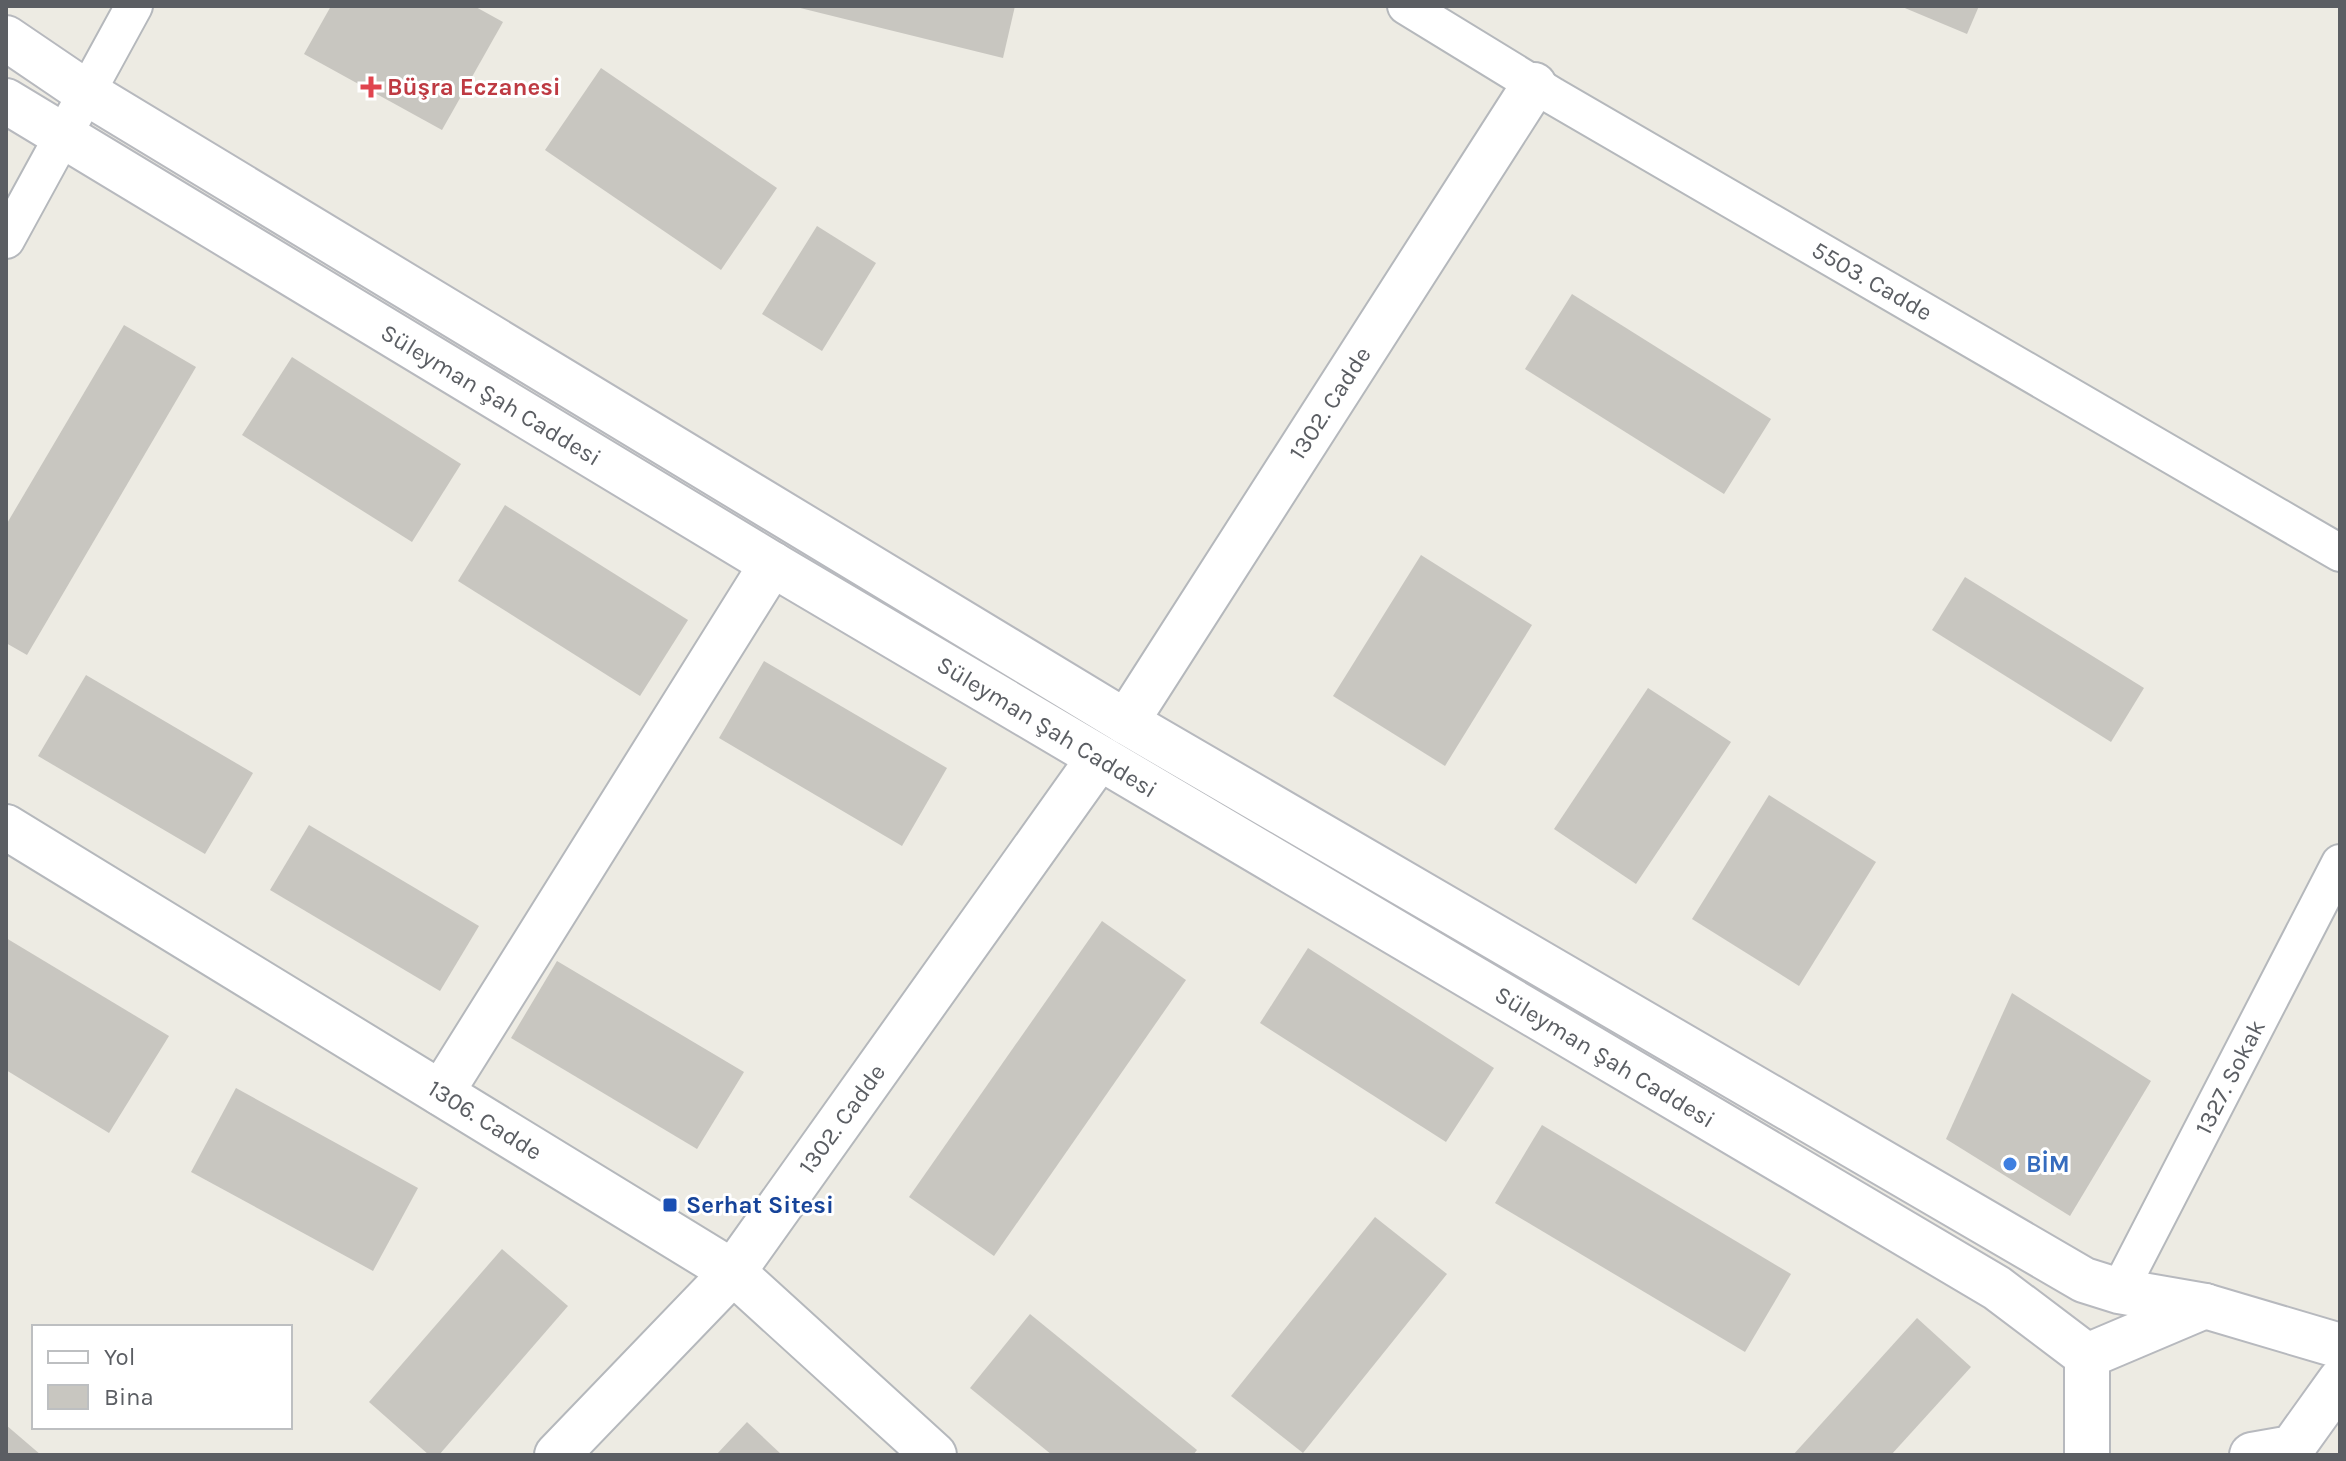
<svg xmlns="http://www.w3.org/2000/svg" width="2346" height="1461" viewBox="0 0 2346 1461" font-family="Karla,sans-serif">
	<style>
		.building { fill: #c8c6c0 }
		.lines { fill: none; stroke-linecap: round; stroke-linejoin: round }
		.minor-casing { stroke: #b5b8bc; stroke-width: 40 }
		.tertiary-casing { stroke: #b5b8bc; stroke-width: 48 }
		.secondary-casing { stroke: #b7b9be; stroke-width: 48 }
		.minor { stroke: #fff; stroke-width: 36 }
		.tertiary { stroke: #fff; stroke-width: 44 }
		.secondary { stroke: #fff; stroke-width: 44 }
		.health-dot { fill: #e0444e; stroke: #fff; stroke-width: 3 }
		.shop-dot { fill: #3f7fe0; stroke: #fff; stroke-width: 3 }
		.transit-dot { fill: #1a4fb4; stroke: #fff; stroke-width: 3 }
		.labels { text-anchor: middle; stroke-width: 6; stroke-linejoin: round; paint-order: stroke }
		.health-label { font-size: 24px; font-weight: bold; fill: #be3a42; stroke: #fff; text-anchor: start }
		.street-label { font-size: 24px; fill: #5b5e63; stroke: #fff }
		.shop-label { font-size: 24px; font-weight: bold; fill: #366cbe; stroke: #fff; text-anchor: start }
		.transit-label { font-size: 24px; font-weight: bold; fill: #164399; stroke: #fff; text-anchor: start }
	</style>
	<rect width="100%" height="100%" fill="#edebe3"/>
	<g class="building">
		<polygon points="331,6 474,6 503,22 442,130 304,54"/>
		<polygon points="792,6 1015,6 1003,58"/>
		<polygon points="1900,6 1979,6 1967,34"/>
		<polygon points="601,68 777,188 721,270 545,150"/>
		<polygon points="817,226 876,263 822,351 762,314"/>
		<polygon points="1572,294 1771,419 1724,494 1525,369"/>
		<polygon points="124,325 196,367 27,655 6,643 6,525"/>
		<polygon points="292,357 461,464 412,542 242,435"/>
		<polygon points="505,505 688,620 640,696 458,581"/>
		<polygon points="1421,555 1532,625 1445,766 1333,696"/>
		<polygon points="1965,577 2144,688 2111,742 1932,630"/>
		<polygon points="764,661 947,768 902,846 719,738"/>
		<polygon points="86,675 253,773 205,854 38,756"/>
		<polygon points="1648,688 1731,742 1636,884 1554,829"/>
		<polygon points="1769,795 1876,862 1799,986 1692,919"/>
		<polygon points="309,825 479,926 440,991 270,890"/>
		<polygon points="1102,921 1186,980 994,1256 909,1197"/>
		<polygon points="6,938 169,1036 109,1133 6,1070"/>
		<polygon points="1308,948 1494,1068 1446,1142 1260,1023"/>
		<polygon points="557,961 744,1072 697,1149 511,1038"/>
		<polygon points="2012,993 2151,1081 2070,1216 1946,1139"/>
		<polygon points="236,1088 418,1188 373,1271 191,1172"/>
		<polygon points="1542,1125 1791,1274 1745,1352 1495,1203"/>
		<polygon points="1375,1217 1447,1274 1303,1453 1231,1396"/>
		<polygon points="502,1249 568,1306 439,1455 429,1455 369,1402"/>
		<polygon points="1030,1314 1197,1450 1193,1455 1052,1455 970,1388"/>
		<polygon points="1917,1318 1971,1367 1891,1455 1793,1455"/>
		<polygon points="747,1422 782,1455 716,1455"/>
		<polygon points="6,1425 41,1455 6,1455"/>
	</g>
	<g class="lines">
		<g class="minor-casing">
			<g id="minor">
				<polyline points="1406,6 1553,96 2340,553"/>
				<polyline points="6,240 134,6"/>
				<polyline points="2119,1291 2340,863"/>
			</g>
		</g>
		<g class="tertiary-casing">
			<g id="tertiary">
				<polyline points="1126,722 1534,85"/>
				<polyline points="6,827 733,1272 934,1455"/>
				<polyline points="441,1093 772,564"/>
				<polyline points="557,1455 733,1272 1099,758"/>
			</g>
		</g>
		<g class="secondary-casing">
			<g id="secondary">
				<polyline points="6,38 87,93 1126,722 2084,1280 2119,1291 2205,1306 2340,1346"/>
				<polyline points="6,101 772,564 1997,1288 2087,1356"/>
				<polyline points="2087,1356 2205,1306"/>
				<polyline points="2087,1356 2087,1455"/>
				<polyline points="2252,1455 2292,1448 2340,1381"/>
			</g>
		</g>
		<use href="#minor" class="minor"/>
		<use href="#tertiary" class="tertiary"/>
		<use href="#secondary" class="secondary"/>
	</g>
	<path class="health-dot" d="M367 75h8v8h8v8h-8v8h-8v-8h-8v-8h8z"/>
	<circle class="shop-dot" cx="2010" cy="1164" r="8"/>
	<rect class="transit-dot" x="662" y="1197" width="16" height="16" rx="4"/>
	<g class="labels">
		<g class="health-label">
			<text x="387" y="95">Büşra Eczanesi</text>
		</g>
		<g class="street-label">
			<text transform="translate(1872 281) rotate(30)" y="8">5503. Cadde</text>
			<text transform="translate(491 395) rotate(31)" y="8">Süleyman Şah Caddesi</text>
			<text transform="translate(1330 403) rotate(-57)" y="8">1302. Cadde</text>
			<text transform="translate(1047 727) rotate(31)" y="8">Süleyman Şah Caddesi</text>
			<text transform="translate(1605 1057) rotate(31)" y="8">Süleyman Şah Caddesi</text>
			<text transform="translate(2230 1077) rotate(-63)" y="8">1327. Sokak</text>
			<text transform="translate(842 1119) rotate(-54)" y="8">1302. Cadde</text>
			<text transform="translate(485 1120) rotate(32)" y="8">1306. Cadde</text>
		</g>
		<g class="shop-label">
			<text x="2026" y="1172">BİM</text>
		</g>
		<g class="transit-label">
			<text x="686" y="1213">Serhat Sitesi</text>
		</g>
	</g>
	<rect width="2346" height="1461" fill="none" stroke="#5b5e63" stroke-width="16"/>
	<rect x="32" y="1325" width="260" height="104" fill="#ffffff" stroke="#bdbfc1" stroke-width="2"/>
	<rect x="48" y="1351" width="40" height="12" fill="#ffffff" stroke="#bdbfc1" stroke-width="2"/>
	<text x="104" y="1365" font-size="24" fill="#5b5e63">Yol</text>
	<rect x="48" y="1385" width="40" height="24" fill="#c8c6c0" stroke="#bdbfc1" stroke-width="2"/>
	<text x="104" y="1405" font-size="24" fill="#5b5e63">Bina</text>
</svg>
